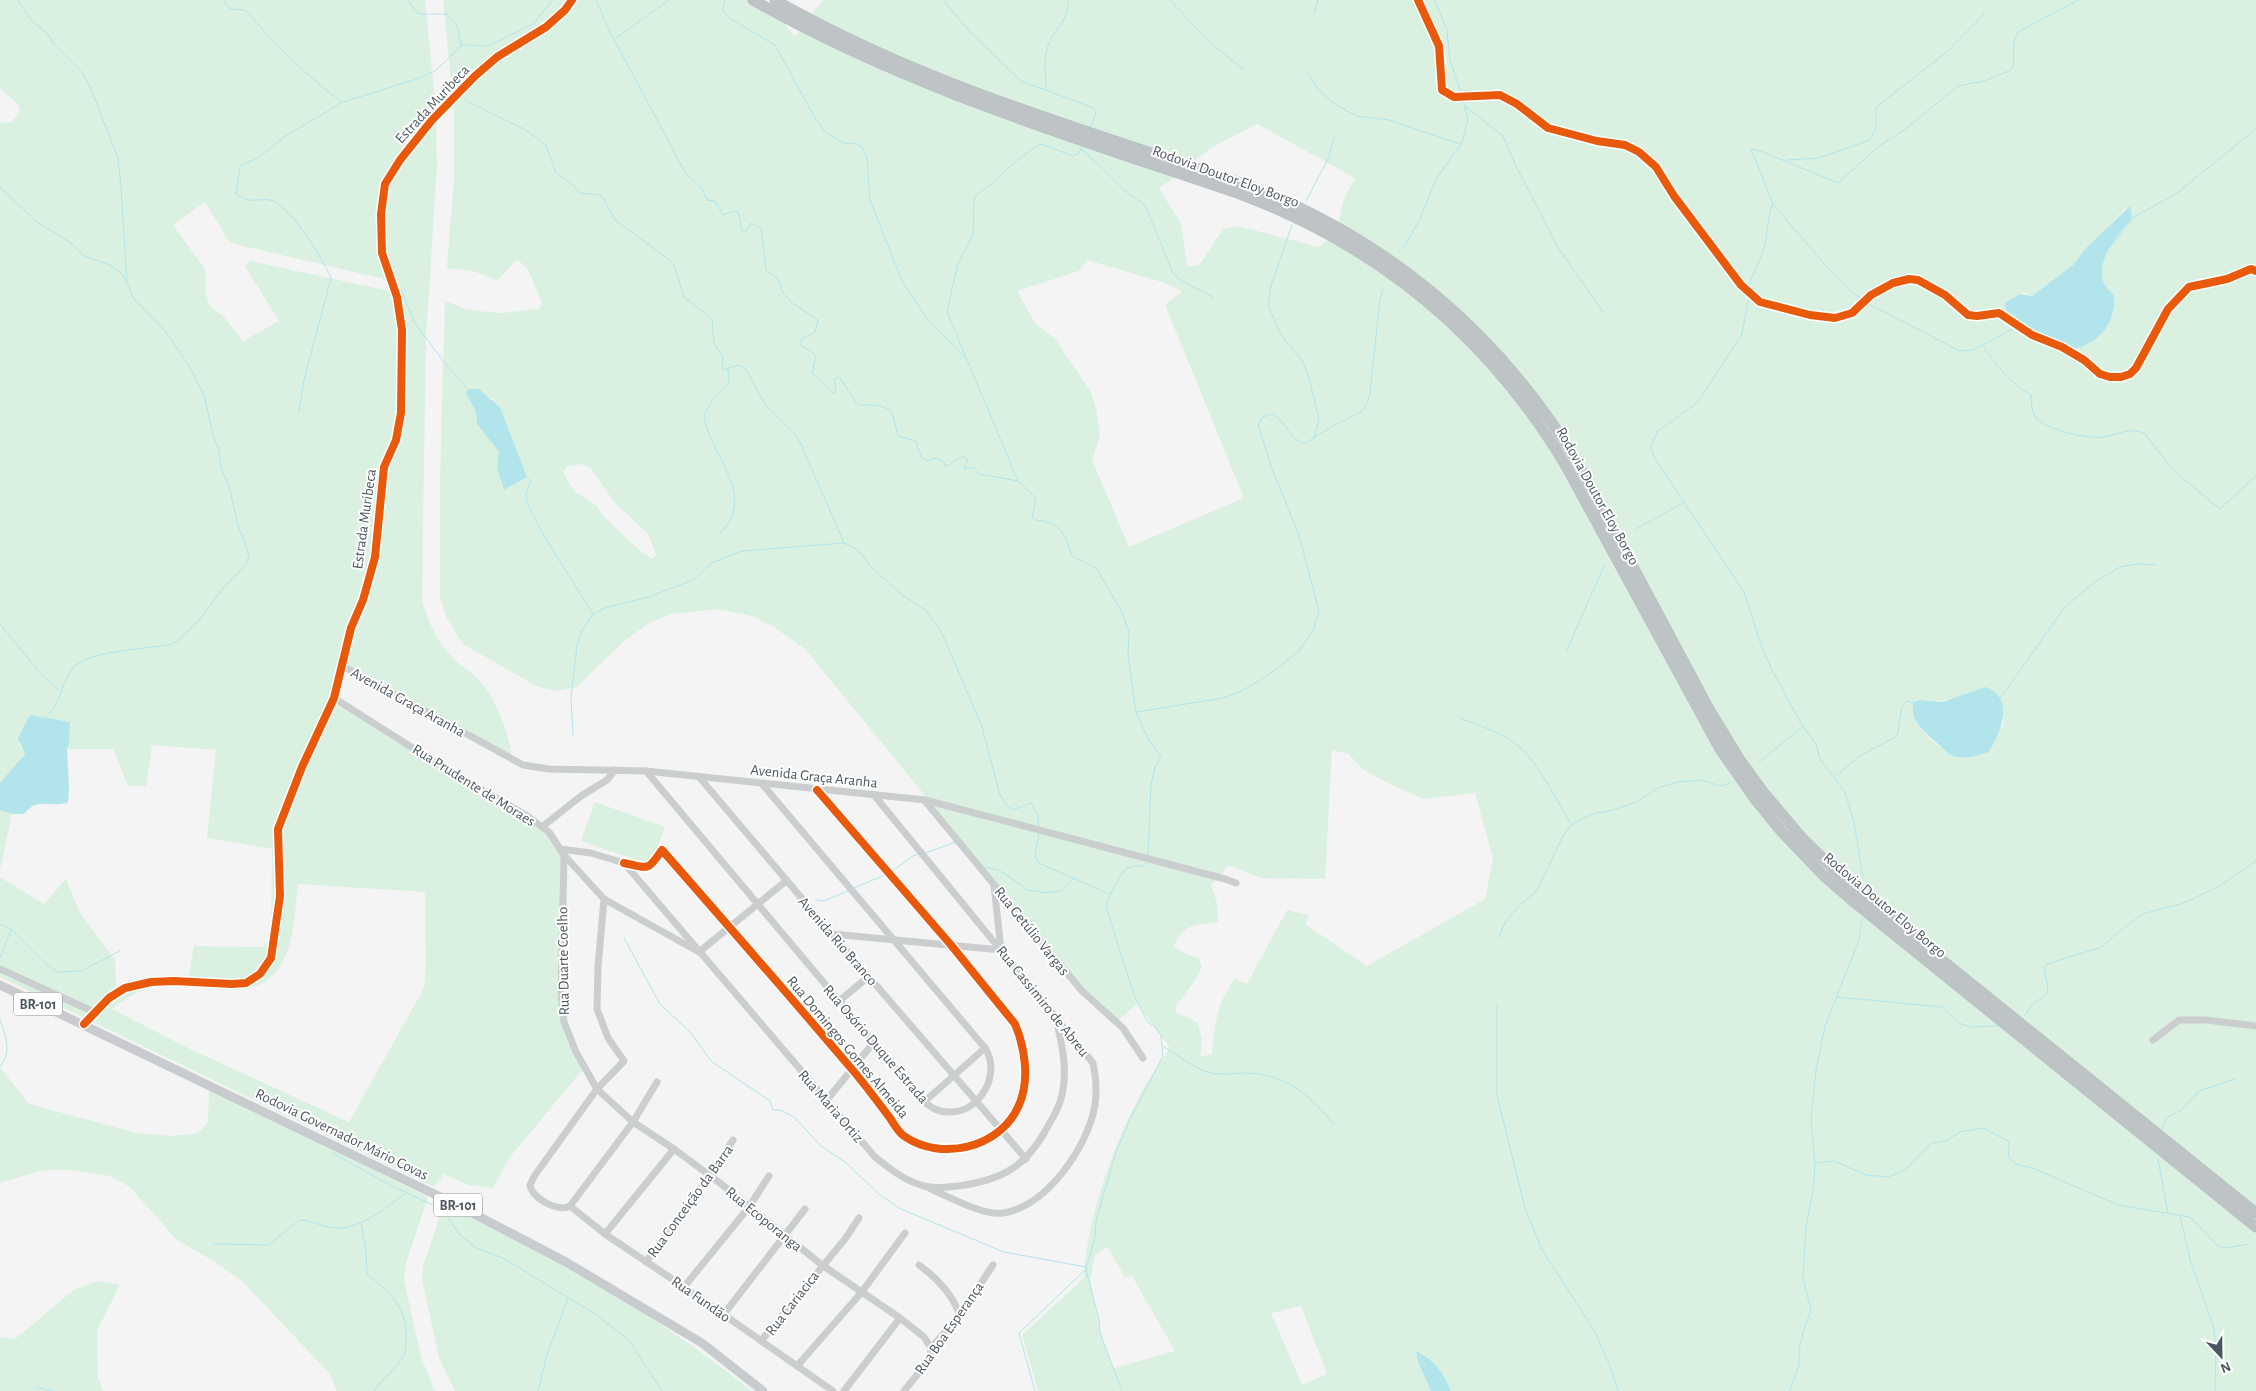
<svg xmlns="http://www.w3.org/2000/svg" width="2256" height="1391" viewBox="0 0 2256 1391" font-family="'Alegreya Sans',sans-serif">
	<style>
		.green { fill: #daf1e1; fill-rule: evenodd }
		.water { fill: #b2e4ec }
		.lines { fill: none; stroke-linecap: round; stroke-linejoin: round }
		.stream { stroke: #b2e4ec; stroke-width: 1 }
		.highway-casing { stroke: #b9bec2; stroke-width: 11 }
		.minor { stroke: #cbcecf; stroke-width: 7 }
		.major { stroke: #c9cccf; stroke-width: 9 }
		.highway { stroke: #bec3c6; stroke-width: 10 }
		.cycleway-casing { stroke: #fff; stroke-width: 11 }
		.cycleway { stroke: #e8590c; stroke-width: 8 }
		.labels { text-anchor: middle; stroke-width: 4; stroke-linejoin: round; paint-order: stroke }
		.shield { fill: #fff; stroke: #81898f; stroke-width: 1 }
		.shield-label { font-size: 14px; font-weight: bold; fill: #4b575f }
		.street-label { font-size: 15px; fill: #4b575f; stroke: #fff }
	</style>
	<rect width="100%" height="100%" fill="#f4f4f4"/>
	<g class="green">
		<path d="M0,0H425L436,113L437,168L426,336L422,599C428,623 438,645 457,662C463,668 472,672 478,679C497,701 508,729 512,758L343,665L337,699L513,805L550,833L567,855L562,1012L584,1068L510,1157L493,1188L468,1185L444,1174L434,1187L0,977V877L44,904L66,879L80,913L115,960L116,987L130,980L189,975L194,946L262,947L271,940L272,849L207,838L216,750L152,745L146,786H128L113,749H67L69,744V722L30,715L19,744L25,754L0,783V123L12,122L20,112L18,104L0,88ZM205,202L230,243L384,279L389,291L251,261L245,266L279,321L243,341L224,317L210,306L205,292L206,276L204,268L173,225ZM298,884L425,892L426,966L424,988L349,1122L190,1049L112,1009C127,998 141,988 160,986C203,981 259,1011 284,959C295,937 295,908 298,884Z"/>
		<path d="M443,0H766L795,37L823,0H2256V1391H1451L1448,1382L1417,1351L1418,1362L1431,1391H1038L1022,1335L1084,1278C1086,1222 1111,1153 1136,1103C1145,1084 1158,1066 1170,1048L1137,1004L1113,1025L805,649L774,627L752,616L719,609L672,614L651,622L624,641L577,687L558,691L538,687L463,644L447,619L440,597V478L445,301L466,309L478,311L502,313L539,309L542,303L528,269L518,260C509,264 506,276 496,280L476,272L447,268L454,178V112ZM1257,124L1355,178C1352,185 1346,192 1344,200C1336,225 1343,229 1319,247L1238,226L1225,228C1214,240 1209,253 1198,266H1187L1181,223L1159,189L1212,147ZM2126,207L2132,218C2119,233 2094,262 2104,283C2106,288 2111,291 2114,295L2088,343L2076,349L2020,294L2025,292L2032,296L2073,265ZM1087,260L1162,282L1182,291L1165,305L1244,498L1129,547L1092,460L1100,436L1096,408L1091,392L1055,339L1035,323L1017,291L1079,271ZM485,396L493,399L500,407L527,477L504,490L500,480L499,452L477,424L476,412L473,404ZM581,464L590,467L614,502L648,534L656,555L652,559L637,548L602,515L597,506L574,491L563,472L566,467ZM1950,699L2004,714L2003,725L1989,752C1982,754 1974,757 1966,758C1946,758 1907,724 1914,703C1925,698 1938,703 1950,699ZM1332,750L1349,754L1362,769L1392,785L1423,799L1475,793L1493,858L1485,899L1367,966L1305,924L1309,915L1287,910L1247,984L1235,979C1217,1001 1214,1027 1212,1054L1200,1057L1202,1041L1198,1023L1176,1012V1006L1196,979L1202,966L1198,958L1183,953L1174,946C1184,923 1196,925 1218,922L1217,903L1211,885L1229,865L1261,878L1325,879ZM1107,1247L1125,1277L1132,1276L1175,1351L1114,1368L1100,1331L1090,1280L1095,1255ZM1301,1306L1327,1374L1302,1385L1271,1313Z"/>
		<polygon points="595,802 665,827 651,865 581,841"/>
		<polygon points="0,810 12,814 0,870"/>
		<polygon points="0,1067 29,1104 137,1133 172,1136 198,1133 208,1122 209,1089 428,1197 406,1263 404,1280 421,1357 435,1391 337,1391 330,1374 243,1282 215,1262 176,1239 130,1187 110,1176 71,1170 44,1170 0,1183"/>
		<path d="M444,1204C479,1221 516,1237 550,1256C621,1295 688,1341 752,1391H455L439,1358L422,1279L423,1266Z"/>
		<polygon points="99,1281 120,1285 97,1331 98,1378 103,1391 0,1391 0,1337 15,1339 75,1289"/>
	</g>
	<g class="water">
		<path d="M2130,206L2132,218C2119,233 2094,262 2104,283C2106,288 2111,291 2114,295C2116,322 2101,342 2074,349L2036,332L2006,310L2005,303L2020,294L2032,296L2073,265L2087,247Z"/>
		<path d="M469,389H480C486,397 493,400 500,407L527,477L504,490L497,468L499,452L477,424L476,412L466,393Z"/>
		<path d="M1985,687C2016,698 2001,732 1989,752C1979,755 1968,759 1958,757C1949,756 1945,750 1938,744C1927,734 1908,720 1914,702L1920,700L1943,702Z"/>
		<path d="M30,715L70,722L69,744L67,749L69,788L68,802C50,809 38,796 24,814H12L0,810V783L25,754L18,738Z"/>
		<path d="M1416,1351C1434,1360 1444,1373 1451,1391H1431L1418,1362Z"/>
	</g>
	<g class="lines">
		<g class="stream">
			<polyline points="18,0 32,21 47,33 54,44 83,73 91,89 118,158 121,187 127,281"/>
			<path d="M223,0L231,9L245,10C275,44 306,76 342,102"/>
			<polyline points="407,0 419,14 447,14 457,25 461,45"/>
			<path d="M596,0L609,30L685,172L702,189L707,200L715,201L723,215L733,211L738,212L742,231H747L751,223L761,228L766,271L777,277L783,293L792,303L818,320L815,332L802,339L800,345L812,352L816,357L812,373L835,394L836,388L834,380L839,377L858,405C867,405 885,403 892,413C893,415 897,432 898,436L916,441L921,457L926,461L937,458L943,461L946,467L961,457H965L968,461L964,467L966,468H974L980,474L1018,481"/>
			<polyline points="943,0 970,32 1021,81 1094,108 1096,114 1090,128"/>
			<polyline points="1170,0 1208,41 1244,70"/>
			<polyline points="1435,0 1447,30 1450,60 1461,93"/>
			<polyline points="725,1 723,10 728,17 775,45 815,118 826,133 844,143 857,144 862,147 867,158 870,200 902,281 926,317 964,357"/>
			<polyline points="1314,13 1318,0"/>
			<polyline points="615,39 669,0"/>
			<polyline points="1308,73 1318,89 1336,105 1357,116 1389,120 1460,144"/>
			<path d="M1046,90C1046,77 1043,59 1048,46C1055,26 1068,24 1068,0"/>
			<polyline points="466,101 526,130 546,145 556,173 573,185 580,193 599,195 603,198 615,220 667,258 674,265 684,297 712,319 714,344 723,356 722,366 723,370 739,365 745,368 765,404 794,433 800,442 844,543"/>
			<polyline points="1465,106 1503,136 1517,168 1557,246 1603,312"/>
			<path d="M1083,146L1079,153L1073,156L1041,144C1021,155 1006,170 989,186C984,190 978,192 974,198L973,235L957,266L947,312L1018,481L1036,498L1032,518C1038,522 1042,520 1047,522C1064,527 1067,541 1072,556L1096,568L1121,610L1129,632L1128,656L1136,712L1148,739L1161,757L1155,767L1151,785L1148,857"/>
			<polyline points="1082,150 1095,161 1126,192 1145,205 1173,273 1180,280 1213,297"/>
			<polyline points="1787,160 1819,158 1870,140 1876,128 1876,107 1947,52 1984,14"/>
			<path d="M0,187L37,222L71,243L84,256L110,265L123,275L134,299L166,332L192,371L204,395L213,435L219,450L221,467L230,490L237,522L249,555L246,565L224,587L200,619L176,642L168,645C145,649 85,651 72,669C63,681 61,696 54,708C52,712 47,715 44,719"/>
			<polyline points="1306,201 1328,159 1334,138"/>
			<polyline points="1292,225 1271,286 1268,305 1281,335 1303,362 1308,374 1319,419 1314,438"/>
			<polyline points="2110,247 2134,217 2177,193 2256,129"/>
			<polyline points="1403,249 1420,219 1436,179 1461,144 1468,121 1463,99"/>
			<path d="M1749,289C1751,275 1759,264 1763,251C1768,236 1767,220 1772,204"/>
			<polyline points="402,291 414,322 445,363 469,391"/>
			<polyline points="1749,295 1742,334 1698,402 1657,432 1651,447 1654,457 1744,592 1762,648 1772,670 1803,727 1816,744 1820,759 1845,792 1854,822 1863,878"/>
			<path d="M1862,300L1849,290L1826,266L1773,204L1751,149L1763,152L1838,183L1878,147L1907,128L1958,86L1984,81L2011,70C2017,62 2009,48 2018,32L2078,0"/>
			<polyline points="1867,303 1960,351 1973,350 2015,328"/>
			<path d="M1983,346C1996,365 2010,383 2031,395C2032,403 2031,412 2036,418C2045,429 2089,440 2103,437C2118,435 2130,426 2145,434L2173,470L2220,509L2256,476"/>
			<path d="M299,412L304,380L331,278C323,259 292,209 273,201C265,198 258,201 250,200C246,200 240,196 236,194L240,166L258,158L284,137L343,102L417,79L435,71L461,46C471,43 480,48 490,45L533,24L553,0"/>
			<polyline points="527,477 531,481 526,493 527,503 544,536 593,614"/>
			<polyline points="1636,529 1683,503"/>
			<path d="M719,534C760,496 709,456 704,415L714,397L729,383L728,370"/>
			<polyline points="0,624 41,674 59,690"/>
			<polyline points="1567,650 1604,566"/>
			<polyline points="1999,700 2065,607 2095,582 2120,567 2136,564 2155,565"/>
			<path d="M1137,712L1223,698L1241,691L1264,678L1298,652L1313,631L1319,611L1299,535L1271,466L1258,424L1263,417L1272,414C1286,420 1290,442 1306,443L1331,427L1361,412L1368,401L1370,393L1380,299L1383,290"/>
			<path d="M1460,718C1477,725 1498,731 1513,742C1536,757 1556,800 1571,824"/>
			<polyline points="573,735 571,698 577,645 582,630 593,614 605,608 649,597 695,579 711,563 742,551 844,543 858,550 871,567 901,594 925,610 941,631 982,727 1000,795 1007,806 1013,810 1031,803 1038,816 1039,827"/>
			<polyline points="1759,762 1802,727"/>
			<polyline points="1835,777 1858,757 1897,736 1902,706 1907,701 1914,703"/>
			<polyline points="1039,833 1035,855 1039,863 1109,894"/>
			<polyline points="925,853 956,842"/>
			<polyline points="984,867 999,870 1028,890 1047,893 1060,891 1073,879"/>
			<polyline points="891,872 913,856 918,854"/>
			<polyline points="854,888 887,874"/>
			<polyline points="816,900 824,901 848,891"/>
			<polyline points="0,924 11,929 47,965 58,972 81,971 120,951"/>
			<polyline points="624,938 660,1004 691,1033 711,1061 770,1101 773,1110 781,1110 794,1117 821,1146 845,1162 880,1195 901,1209 1004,1252 1086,1267"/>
			<polyline points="1498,938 1506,921 1517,908 1537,890 1563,836 1571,825 1592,814 1613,810 1636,802 1658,788 1677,782 1702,780 1720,786 1730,783"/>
			<polyline points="0,958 11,930"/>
			<polyline points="1837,997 1942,1007 1959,1023 1970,1027 1997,1026"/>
			<polyline points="1497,1006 1497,1095 1525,1208 1541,1248 1595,1332 1609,1364 1618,1391"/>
			<polyline points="2025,1015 2033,1004 2047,994 2048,988 2044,968 2047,964 2102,947 2115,935 2142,914 2181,904 2218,887 2256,861"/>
			<path d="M0,1020C5,1034 13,1053 0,1066"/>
			<path d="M1164,1047C1177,1054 1192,1067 1207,1072C1220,1076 1235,1073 1249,1073C1287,1075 1311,1096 1334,1125"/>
			<polyline points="2163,1128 2166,1118 2181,1110 2199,1091 2235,1079"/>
			<polyline points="332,1153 392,1186 439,1208 446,1214 459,1234 476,1248 503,1258 595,1314 629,1340 662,1391"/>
			<polyline points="2158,1159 2168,1213"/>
			<polyline points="1815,1163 1834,1161 1866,1175 1888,1177 1905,1170 1931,1143 1946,1141 1960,1132 1983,1128 2008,1141 2009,1145 2008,1157 2016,1164 2035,1169 2118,1205 2190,1217 2218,1246 2226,1248 2249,1244"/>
			<polyline points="2180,1216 2191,1263 2214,1328 2216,1353 2215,1391"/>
			<path d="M361,1223L366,1252L367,1274C389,1292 409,1309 406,1340C406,1344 406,1351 404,1355C397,1368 382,1379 374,1391"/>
			<path d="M214,1244L269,1245L299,1220C312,1220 324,1228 337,1228C363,1228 386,1207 406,1193"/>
			<polyline points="1086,1270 1099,1319 1100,1333 1122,1391"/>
			<polyline points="36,1387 53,1391"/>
			<polyline points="538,1391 547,1355 568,1298"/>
			<path d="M1035,1391L1019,1333L1086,1269L1095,1237L1096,1221L1116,1152L1130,1119L1163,1056L1161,1035L1156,1028L1147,1021L1134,995L1106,907C1107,899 1120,873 1127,868C1132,866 1138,866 1143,866L1147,861"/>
			<polyline points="1790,1391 1799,1365 1799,1350 1803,1332 1811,1310 1803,1278 1806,1228 1814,1184 1815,1163 1811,1120 1816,1070 1825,1026 1859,940 1862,919"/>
		</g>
		<g class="highway-casing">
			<g id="highway">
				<path d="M753,0C908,88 1073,137 1240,194C1381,247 1489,337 1566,466L1720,749L1755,799L1781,831L1823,875L1854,902L2256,1227"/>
				<path d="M775,0C921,84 1085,130 1244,184C1385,237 1498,331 1576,460L1709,709L1740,760L1764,793L1803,839L1846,881L1876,907L2256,1213"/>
			</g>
		</g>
		<g class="minor">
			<polyline points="1418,0 1439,46 1442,90 1454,97 1500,95 1517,104 1548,128 1597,141 1625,145 1639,152 1656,167 1674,196 1741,285 1760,302 1810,315 1835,318 1852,313 1871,295 1893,283 1909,279 1918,280 1945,295 1968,315 1977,316 1999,313 2032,335 2062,347 2084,360 2100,374 2110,377 2121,377 2130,374 2136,368 2168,309 2189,287 2227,279 2251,269 2256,271"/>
			<polyline points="341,665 523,765 549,769 646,771 925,800 1225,879 1236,883"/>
			<polyline points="334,698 449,771 526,815 549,832 564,855 604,899 699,952 786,881"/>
			<path d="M646,771L924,1102C932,1108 938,1112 948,1112C980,1114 1002,1073 985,1048L763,785"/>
			<polyline points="700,778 832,934 1026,1159"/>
			<path d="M874,795L1093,1063C1096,1076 1097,1091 1095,1105C1088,1147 1047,1206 1003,1213C984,1216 949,1197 931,1189"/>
			<polyline points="925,801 1082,991 1123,1028 1143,1058"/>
			<polyline points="542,827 581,796 607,780 615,770"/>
			<path d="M560,849L591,853L624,863L875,1157C890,1169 905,1181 924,1186C935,1189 947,1187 958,1186C1003,1180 1027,1166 1048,1126C1054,1116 1060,1105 1062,1095C1068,1068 1062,1045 1056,1019"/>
			<polyline points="564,855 561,994 564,1022 576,1052 597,1089 633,1122 674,1149 720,1183 822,1265 900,1318 924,1337 931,1348"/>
			<path d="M624,863C649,868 647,872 662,850C725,922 788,994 850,1067C864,1083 877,1101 890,1118C894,1124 898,1132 904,1136C941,1162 1001,1148 1019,1105C1030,1080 1025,1048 1015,1024L951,945L817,790"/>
			<path d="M604,899L598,967L597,1009L608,1038L624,1061L597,1089L535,1175L530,1185C531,1198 559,1213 570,1206L633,1122L657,1082"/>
			<polyline points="832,934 1001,950 994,885"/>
			<polyline points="0,969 94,1012"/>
			<polyline points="838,1002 868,977"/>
			<polyline points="84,1024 109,998 125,988 151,982 174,981 232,984 246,983 260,974 271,958 280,896 278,829 302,767 334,698 351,628 363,600 375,557 384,467 396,440 401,413 402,330 397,297 382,253 381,214 385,184 400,160 432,120 475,76 497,57 546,27 565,10 572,0"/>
			<polyline points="2153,1040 2179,1020 2206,1020 2256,1026"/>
			<polyline points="826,1101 874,1042"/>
			<polyline points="924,1102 985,1048"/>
			<polyline points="570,1206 605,1234 684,1287 833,1391"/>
			<polyline points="605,1234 674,1149"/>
			<polyline points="646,1262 710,1175 733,1140"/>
			<path d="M919,1265C937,1278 952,1294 960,1315"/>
			<polyline points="684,1287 749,1207 769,1176"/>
			<polyline points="724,1314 805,1209"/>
			<polyline points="761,1341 845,1239 859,1218"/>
			<polyline points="797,1366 861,1293 905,1233"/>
			<polyline points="844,1391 900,1318"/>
			<polyline points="904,1391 930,1359 931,1348 960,1315 993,1265"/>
		</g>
		<polyline class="major" points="0,985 455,1204 566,1262 702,1343 763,1391"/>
		<use href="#highway" class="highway"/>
		<g class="cycleway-casing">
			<g id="cycleway">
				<polyline points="1418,0 1439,46 1442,90 1454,97 1500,95 1517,104 1548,128 1597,141 1625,145 1639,152 1656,167 1674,196 1741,285 1760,302 1810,315 1835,318 1852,313 1871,295 1893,283 1909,279 1918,280 1945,295 1968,315 1977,316 1999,313 2032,335 2062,347 2084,360 2100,374 2110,377 2121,377 2130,374 2136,368 2168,309 2189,287 2227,279 2251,269 2256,271"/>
				<path d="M624,863C649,868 647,872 662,850C725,922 788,994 850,1067C864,1083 877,1101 890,1118C894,1124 898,1132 904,1136C941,1162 1001,1148 1019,1105C1030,1080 1025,1048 1015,1024L951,945L817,790"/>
				<polyline points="84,1024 109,998 125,988 151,982 174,981 232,984 246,983 260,974 271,958 280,896 278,829 302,767 334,698 351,628 363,600 375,557 384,467 396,440 401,413 402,330 397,297 382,253 381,214 385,184 400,160 432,120 475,76 497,57 546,27 565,10 572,0"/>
			</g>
		</g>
		<use href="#cycleway" class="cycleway"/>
	</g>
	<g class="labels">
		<g class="shield">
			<rect x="14" y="992.5" width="48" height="23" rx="4"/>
			<rect x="434" y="1193.5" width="48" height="23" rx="4"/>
		</g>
		<g class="shield-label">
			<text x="38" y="1009">BR-101</text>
			<text x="458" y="1210">BR-101</text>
		</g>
		<g class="street-label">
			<text transform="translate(432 104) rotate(-47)" y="5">Estrada Muribeca</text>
			<text transform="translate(1226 176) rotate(20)" y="5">Rodovia Doutor Eloy Borgo</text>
			<text transform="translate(1598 496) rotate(61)" y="5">Rodovia Doutor Eloy Borgo</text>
			<text transform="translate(364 519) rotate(-82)" y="5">Estrada Muribeca</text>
			<text transform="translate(408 702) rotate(29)" y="5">Avenida Graça Aranha</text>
			<text transform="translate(814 776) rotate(6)" y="5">Avenida Graça Aranha</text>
			<text transform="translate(474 785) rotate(32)" y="5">Rua Prudente de Moraes</text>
			<text transform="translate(1885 905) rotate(40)" y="5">Rodovia Doutor Eloy Borgo</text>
			<text transform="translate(1032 931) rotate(51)" y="5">Rua Getúlio Vargas</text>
			<text transform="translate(838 941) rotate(49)" y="5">Avenida Rio Branco</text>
			<text transform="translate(563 961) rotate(-91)" y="5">Rua Duarte Coelho</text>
			<text transform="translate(1043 1001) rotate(51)" y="5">Rua Cassimiro de Abreu</text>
			<text transform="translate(876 1044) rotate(49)" y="5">Rua Osório Duque Estrada</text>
			<text transform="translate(848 1047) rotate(50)" y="5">Rua Domingos Gomes Almeida</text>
			<text transform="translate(831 1106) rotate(49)" y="5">Rua Maria Ortiz</text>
			<text transform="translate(342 1134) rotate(26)" y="5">Rodovia Governador Mário Covas</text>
			<text transform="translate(690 1201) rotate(-54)" y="5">Rua Conceição da Barra</text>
			<text transform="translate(764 1219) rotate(39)" y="5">Rua Ecoporanga</text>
			<text transform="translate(701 1299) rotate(35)" y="5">Rua Fundão</text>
			<text transform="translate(792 1303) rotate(-52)" y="5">Rua Cariacica</text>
			<text transform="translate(949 1328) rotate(-55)" y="5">Rua Boa Esperança</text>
		</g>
	</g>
	<g transform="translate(2221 1356) rotate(158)" stroke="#ffffff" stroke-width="4" paint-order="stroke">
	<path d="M0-4L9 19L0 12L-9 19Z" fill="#4b575f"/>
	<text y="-8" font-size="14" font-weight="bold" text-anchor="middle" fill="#4b575f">N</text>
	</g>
</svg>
